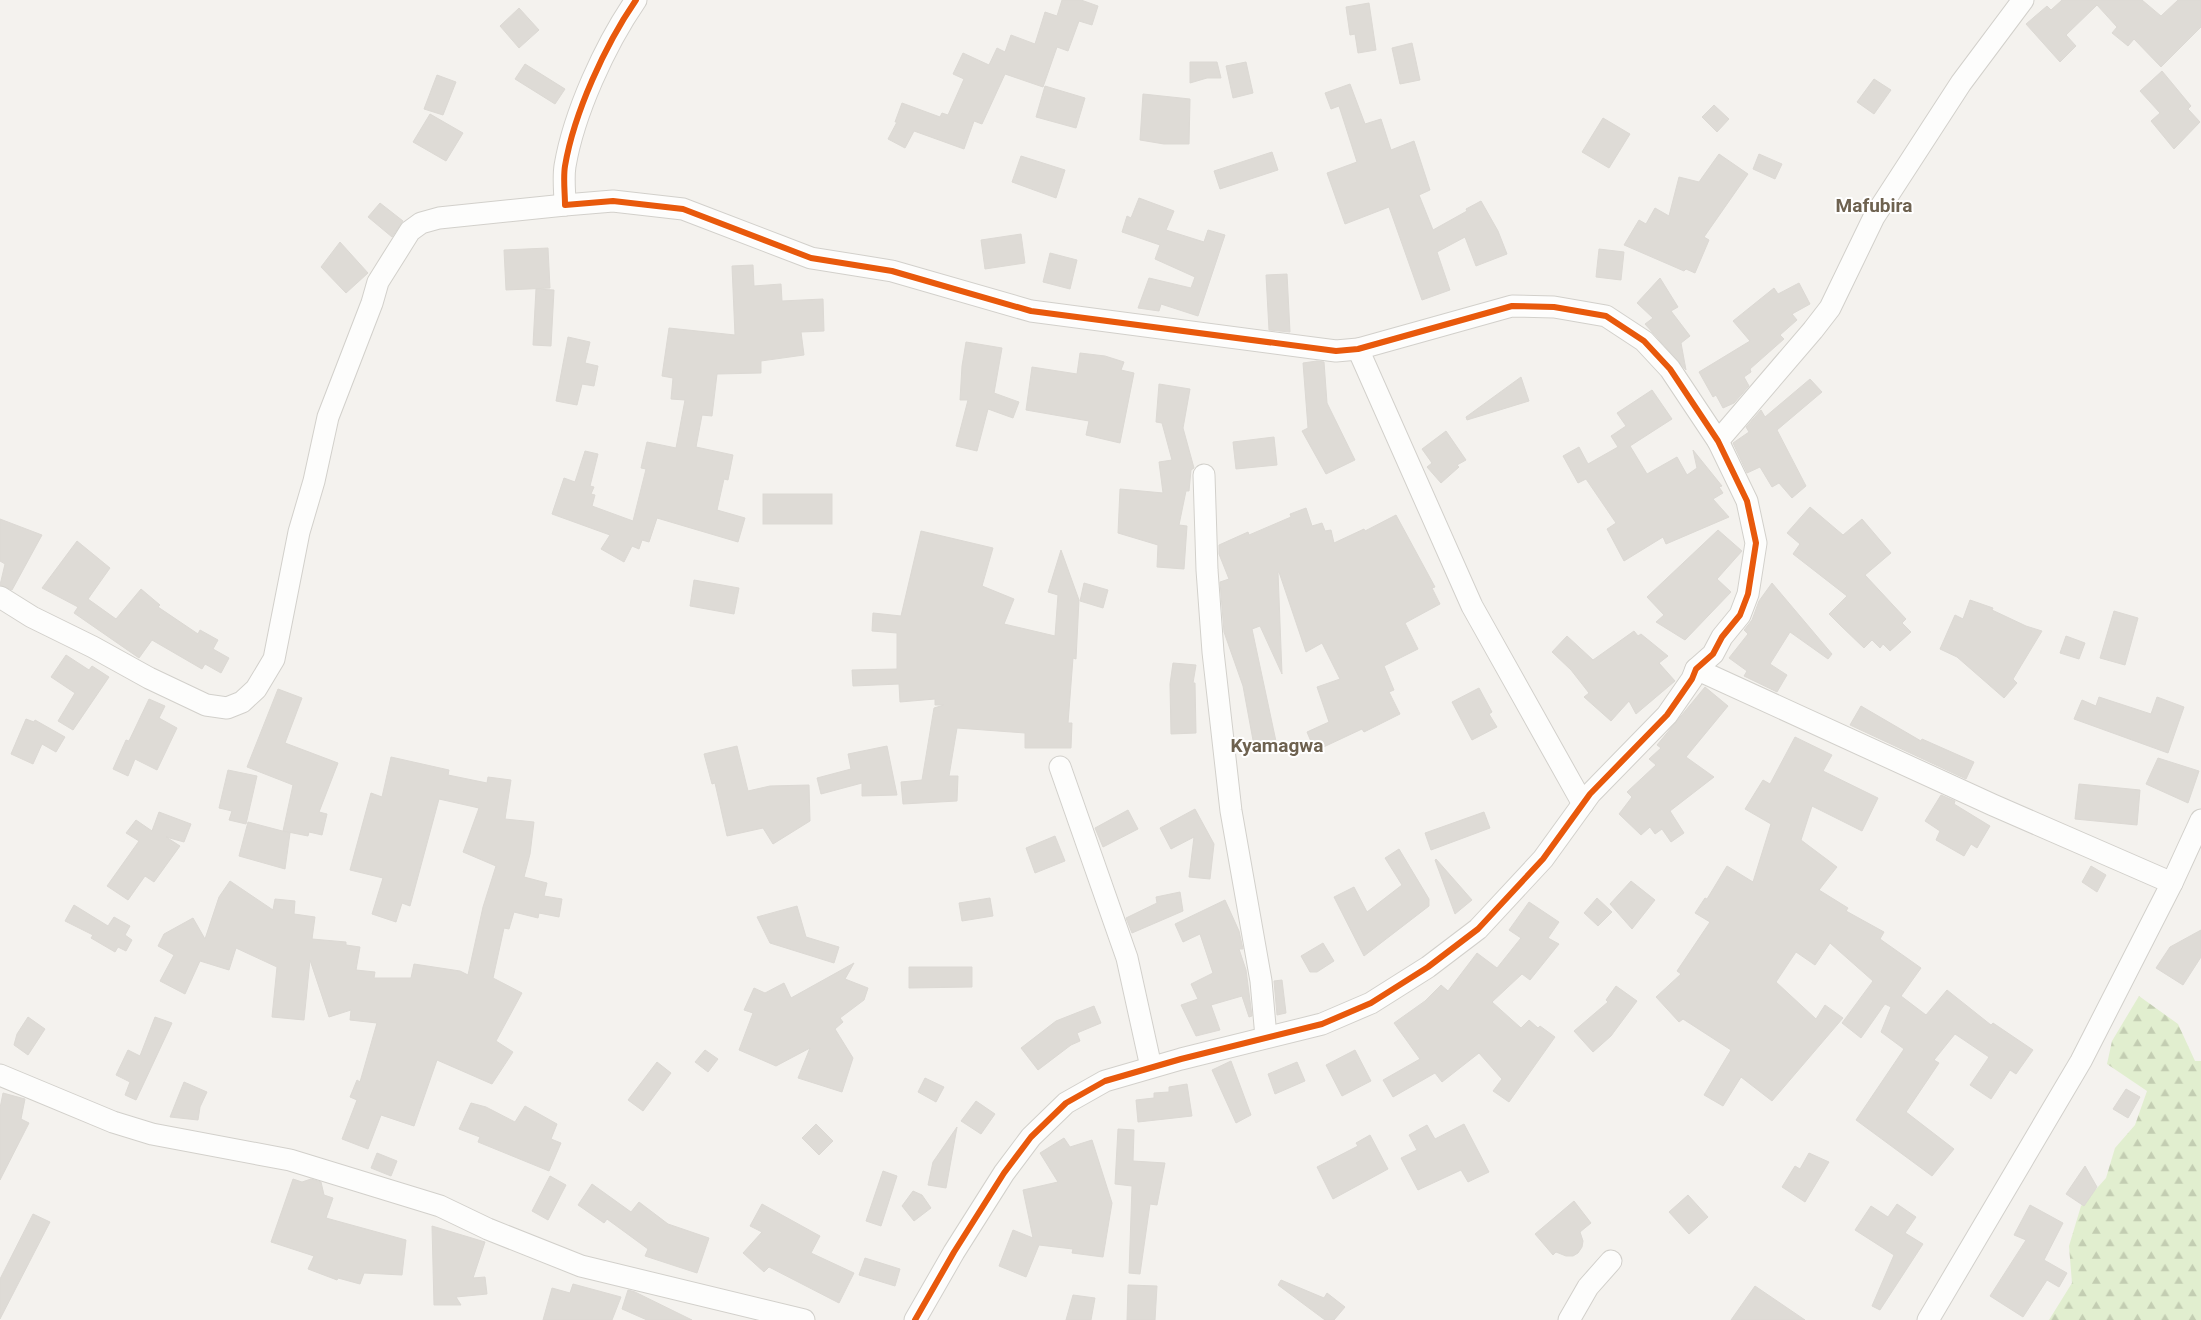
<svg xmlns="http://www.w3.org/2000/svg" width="2201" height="1320" viewBox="0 0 2201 1320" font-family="Roboto,sans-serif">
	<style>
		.forest { fill: url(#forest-firs) }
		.building { fill: #dedbd6; stroke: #dcd9d4 }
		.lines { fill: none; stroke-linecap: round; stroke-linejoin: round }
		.minor-casing { stroke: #d2d0cb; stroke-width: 23 }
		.minor { stroke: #fdfdfc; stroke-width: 21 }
		.cycleway-casing { stroke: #fff; stroke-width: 9 }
		.cycleway { stroke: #e8590c; stroke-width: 6 }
		.labels { text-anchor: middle; stroke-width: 4; stroke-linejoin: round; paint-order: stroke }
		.quarter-label { font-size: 19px; font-weight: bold; fill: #6e6250; stroke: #fff }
	</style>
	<defs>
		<pattern id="forest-firs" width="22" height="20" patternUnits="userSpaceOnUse" patternTransform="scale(1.25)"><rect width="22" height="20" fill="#e1eecf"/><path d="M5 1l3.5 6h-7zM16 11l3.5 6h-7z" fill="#c3cdb2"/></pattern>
	</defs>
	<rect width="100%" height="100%" fill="#f4f2ee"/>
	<polygon class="forest" points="2139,996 2178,1024 2195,1061 2201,1061 2201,1320 2049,1320 2072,1283 2069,1246 2081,1206 2106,1178 2115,1148 2135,1125 2147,1091 2107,1064 2112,1041"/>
	<g class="building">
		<polygon points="1062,0 1081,0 1098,6 1092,25 1079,21 1068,51 1057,47 1043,87 1005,74 982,124 974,121 964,149 914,131 905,148 888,139 897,122 895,122 902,103 940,117 942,113 948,115 964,79 953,74 963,53 989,65 997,48 1005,52 1011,35 1035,44 1045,12 1057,16"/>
		<polygon points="2062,0 2142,0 2161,16 2178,0 2201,0 2201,27 2161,67 2134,39 2128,46 2112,33 2117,27 2097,5 2066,35 2076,46 2060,62 2026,24 2047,6 2051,10"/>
		<polygon points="1369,3 1376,50 1358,53 1355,34 1350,35 1346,7"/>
		<polygon points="519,8 539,30 519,48 500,26"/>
		<polygon points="1412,43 1420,80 1400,84 1392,48"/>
		<polygon points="1190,62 1217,62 1221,78 1207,78 1190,83"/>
		<polygon points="1246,62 1253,93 1233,98 1226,66"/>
		<polygon points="525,64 565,89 555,104 515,79"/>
		<polygon points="2162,71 2191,106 2188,109 2200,122 2174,149 2151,121 2160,113 2140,91"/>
		<polygon points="437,75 456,82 443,115 424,109"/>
		<polygon points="1874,79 1891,90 1874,114 1857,102"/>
		<polygon points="1350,84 1365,124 1381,119 1391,150 1414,141 1430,190 1419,195 1433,230 1467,211 1466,209 1481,201 1498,231 1507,254 1476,266 1465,237 1437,252 1450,290 1422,300 1389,207 1345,224 1327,173 1357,162 1339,106 1331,109 1325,93"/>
		<polygon points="1045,86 1085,98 1076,128 1036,117"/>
		<polygon points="1143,94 1190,99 1189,144 1164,144 1140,140"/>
		<polygon points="1714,105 1729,119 1717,132 1702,117"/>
		<polygon points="430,114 463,133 446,161 413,142"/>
		<polygon points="1603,118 1630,134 1609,168 1582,152"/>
		<polygon points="1272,152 1278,170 1220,189 1214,171"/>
		<polygon points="1719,154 1748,174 1704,237 1709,240 1695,273 1686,269 1684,271 1624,245 1639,220 1646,224 1655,208 1669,216 1679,177 1699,182"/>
		<polygon points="1759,154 1782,164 1775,179 1753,169"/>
		<polygon points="1021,156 1065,170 1056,198 1012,182"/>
		<polygon points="1139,198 1174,211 1166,230 1204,242 1208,230 1225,235 1198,316 1161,304 1159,311 1138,308 1149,278 1191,288 1195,277 1155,259 1160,245 1122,232 1127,216 1131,218"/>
		<polygon points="380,203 403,221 392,237 368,217"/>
		<polygon points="1021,234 1025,263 985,269 981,240"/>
		<polygon points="340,242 368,273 346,293 321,267"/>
		<polygon points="548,248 550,288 506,290 504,250"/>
		<polygon points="1599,249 1624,252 1621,280 1596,277"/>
		<polygon points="1050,253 1077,260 1070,289 1043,282"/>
		<polygon points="753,265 754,286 781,284 782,301 823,299 824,331 801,332 804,355 761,361 761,373 717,374 712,416 702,415 696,447 733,455 728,480 724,479 717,510 745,518 738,542 657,518 649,542 642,540 639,549 632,546 624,562 601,549 610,535 552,514 564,478 575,482 585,451 598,454 590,486 594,487 591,494 595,495 592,506 633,521 646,469 641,468 647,442 676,448 685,400 671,399 673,378 662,376 669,328 735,335 732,266"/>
		<polygon points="1287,274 1290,332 1269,330 1266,275"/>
		<polygon points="1660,278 1678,307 1671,311 1690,336 1681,343 1686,370 1645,324 1653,318 1637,303"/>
		<polygon points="1799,283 1810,304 1792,314 1797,320 1780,335 1784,339 1750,369 1751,372 1744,377 1749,386 1734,403 1723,408 1716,395 1713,397 1699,372 1750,341 1733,321 1774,288 1778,294"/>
		<polygon points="536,289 554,290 551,346 533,345"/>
		<polygon points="568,337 590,342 585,363 598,366 594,386 582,384 577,405 556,401"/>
		<polygon points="966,342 1002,348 994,393 1019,402 1013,418 988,409 977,451 956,446 968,400 960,400 962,366"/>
		<polygon points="1080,353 1105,356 1124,362 1121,370 1134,373 1120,443 1086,435 1089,421 1026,410 1032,367 1077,374"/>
		<polygon points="1317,361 1324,362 1327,403 1355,460 1326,474 1302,431 1308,428 1303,363"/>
		<polygon points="1521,377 1529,401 1467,420 1466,417"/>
		<polygon points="1810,379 1822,392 1777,430 1806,486 1792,498 1779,483 1772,487 1760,467 1747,473 1733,443 1749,432 1746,427 1761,410 1765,417"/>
		<polygon points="1159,384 1190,389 1183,428 1194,468 1191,470 1189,491 1186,491 1179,525 1187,526 1184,569 1157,567 1158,545 1118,533 1120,489 1163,493 1159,462 1172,460 1162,423 1156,422"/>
		<polygon points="1652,390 1672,419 1630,446 1647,474 1677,457 1687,475 1697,468 1693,450 1722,486 1719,487 1723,493 1713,499 1729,517 1666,544 1663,537 1624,561 1607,529 1616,523 1586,479 1578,483 1563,456 1579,447 1588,464 1618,447 1611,436 1626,426 1617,413"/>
		<polygon points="1446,431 1466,460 1457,465 1459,467 1441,483 1427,467 1432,463 1422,449"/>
		<polygon points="1274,437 1277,465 1236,469 1233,442"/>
		<rect x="763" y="494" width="69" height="30"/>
		<polygon points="1810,507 1843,535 1862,519 1891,553 1865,575 1906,619 1902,623 1911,632 1890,651 1883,644 1880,648 1872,640 1864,648 1840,625 1829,614 1847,596 1793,554 1800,544 1787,533"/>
		<polygon points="1306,508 1312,526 1322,523 1325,531 1331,530 1334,543 1364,529 1365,531 1396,515 1435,587 1432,588 1440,604 1405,623 1418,649 1384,666 1394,690 1389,692 1400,714 1364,732 1362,729 1315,751 1307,732 1329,722 1317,687 1340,679 1322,643 1306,652 1279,572 1278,572 1282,674 1260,626 1252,629 1277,746 1255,751 1243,686 1224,632 1220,582 1229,579 1219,554 1219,545 1248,532 1249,535 1291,517 1290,514"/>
		<polygon points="0,519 42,535 12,590 0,585 5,564 0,561"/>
		<polygon points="1718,530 1742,551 1717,579 1731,592 1685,640 1656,622 1664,615 1647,597"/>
		<polygon points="921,531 993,548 982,586 1014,599 1004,624 1055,636 1058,595 1048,592 1061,550 1079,600 1076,659 1073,658 1068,723 1072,723 1071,748 1025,748 1025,733 957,728 949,776 958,776 957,801 903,804 901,782 922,780 934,708 944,705 935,705 935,699 900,702 899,684 853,686 852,670 897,669 897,633 872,631 873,613 901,616"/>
		<polygon points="77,541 110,568 88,599 116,619 141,589 160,605 158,607 198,634 200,630 218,640 213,649 229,658 221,673 205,664 202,669 152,640 139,658 74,613 78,607 42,588"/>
		<polygon points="694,580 739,588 734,614 690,606"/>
		<polygon points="1084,583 1108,590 1103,608 1080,601"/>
		<polygon points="1772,583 1832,654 1828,659 1790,632 1770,664 1787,675 1777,692 1744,676 1747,671 1729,658 1748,634 1744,630 1752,620 1759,601"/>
		<polygon points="1970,600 1993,608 1992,610 2026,626 2042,631 2013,679 2017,683 2004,698 1957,657 1940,649 1955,615 1963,619"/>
		<polygon points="2114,611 2138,618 2125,665 2100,658"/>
		<polygon points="1634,631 1638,636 1641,634 1668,656 1659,663 1675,681 1636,714 1629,701 1611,721 1584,697 1589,693 1571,670 1552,652 1567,636 1593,660"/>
		<polygon points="2066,636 2085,643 2079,659 2060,653"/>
		<polygon points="66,655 89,670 92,666 109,677 73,730 58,721 75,693 51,677"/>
		<polygon points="1173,663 1196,665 1193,683 1195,683 1196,733 1171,734 1170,684"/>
		<polygon points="1705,687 1728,706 1686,757 1714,777 1670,811 1684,833 1671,842 1662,829 1655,834 1650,827 1641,835 1619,814 1632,797 1627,792 1656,765 1649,759 1661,748 1657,745"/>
		<polygon points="1479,688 1492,712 1489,714 1497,727 1472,740 1452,702"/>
		<polygon points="278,689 302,698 285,743 338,763 319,812 327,814 322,835 309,832 308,836 283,831 293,785 247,767"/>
		<polygon points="2099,697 2151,714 2157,697 2184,707 2168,753 2074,719 2082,700 2096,706"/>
		<polygon points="149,699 165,706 159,718 177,728 157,770 135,759 128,776 113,769 126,740 129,741"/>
		<polygon points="1861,706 1921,741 1922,739 1974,762 1966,779 1850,725"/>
		<polygon points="26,719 34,722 35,720 65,737 56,752 42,744 33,764 11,754"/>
		<polygon points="1795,737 1832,755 1823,771 1878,798 1862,831 1812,806 1801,840 1837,867 1819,890 1848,908 1846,911 1884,932 1880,939 1921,968 1901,996 1926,1015 1947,990 1991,1025 1993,1023 2033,1050 2016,1074 2010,1070 1991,1099 1970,1085 1989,1057 1955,1034 1934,1060 1939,1063 1906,1112 1954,1149 1932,1176 1856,1120 1904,1049 1881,1032 1891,1007 1885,1004 1861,1038 1842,1023 1873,981 1830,943 1815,965 1796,952 1776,982 1816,1019 1825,1005 1843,1018 1772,1101 1741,1077 1723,1106 1704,1095 1731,1050 1683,1019 1679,1022 1656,997 1681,974 1677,971 1710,922 1695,913 1705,898 1707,899 1727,866 1753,882 1771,824 1745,809 1763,780 1770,784"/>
		<polygon points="737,746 748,791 770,786 809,785 810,821 773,844 763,828 727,836 715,783 712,784 704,754"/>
		<polygon points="887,746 897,795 862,796 862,783 821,794 817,778 851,769 848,754"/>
		<polygon points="391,757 449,770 448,775 487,783 488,777 511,780 505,819 534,822 530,854 524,877 547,883 544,896 562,899 559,917 539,913 538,918 514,912 509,929 504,928 493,978 522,993 496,1041 513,1052 492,1084 437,1060 414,1126 381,1115 368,1149 342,1139 357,1100 350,1097 357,1080 360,1082 377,1023 350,1020 351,1010 329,1017 310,960 304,1020 272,1017 277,967 236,948 229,970 200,961 185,994 160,981 174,955 158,946 164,934 193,918 205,939 219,897 230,881 273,910 275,899 295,901 294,914 315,917 312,939 346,942 346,945 360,947 356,970 375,972 374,978 411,978 414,964 460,971 468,975 483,907 496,866 463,852 479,808 439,799 410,906 402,903 396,922 372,914 383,878 350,870 371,793 382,797"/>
		<polygon points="2158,758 2199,771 2188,803 2146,784"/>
		<polygon points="228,770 257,776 246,824 229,820 232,811 219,808"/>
		<polygon points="2079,784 2140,790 2137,825 2075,819"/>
		<polygon points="1941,795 1955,801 1954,804 1990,826 1977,848 1971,844 1964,856 1936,840 1940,831 1925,821"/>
		<polygon points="1195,809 1214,844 1210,879 1189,877 1194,837 1171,849 1160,828"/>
		<polygon points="1128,810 1138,829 1103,847 1095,828"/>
		<polygon points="159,812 191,824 184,842 166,837 180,846 154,882 145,876 128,900 107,886 139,841 126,833 136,820 152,831"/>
		<polygon points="1484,812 1490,828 1431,850 1425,833"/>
		<polygon points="248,822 290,833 285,869 239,856"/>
		<polygon points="1055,836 1065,861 1035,873 1026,848"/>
		<polygon points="1399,849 1429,899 1429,906 1364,956 1334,897 1354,887 1367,912 1402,885 1385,858"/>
		<polygon points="1436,859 1472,900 1455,914 1435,860"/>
		<polygon points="2091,866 2106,875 2097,892 2082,882"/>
		<polygon points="1631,881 1655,900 1632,929 1610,904"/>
		<polygon points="1180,892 1183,911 1132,933 1126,918 1157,903 1156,897"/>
		<polygon points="990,898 993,916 962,921 959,903"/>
		<polygon points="1597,898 1612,912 1598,926 1584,913"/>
		<polygon points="1225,900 1239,931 1243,949 1239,949 1246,970 1252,1016 1249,1017 1242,996 1211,1005 1220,1030 1196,1036 1181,1005 1198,999 1191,984 1213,973 1200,934 1183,942 1175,924"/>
		<polygon points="1529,902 1559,922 1548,938 1559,944 1530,980 1522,974 1492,1002 1521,1028 1529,1020 1538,1028 1540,1026 1555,1037 1509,1102 1493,1091 1502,1079 1479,1053 1442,1082 1435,1073 1393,1097 1383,1080 1420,1059 1394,1023 1425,1001 1441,985 1448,991 1477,953 1497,968 1521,938 1509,930"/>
		<polygon points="74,905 108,926 114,917 130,926 125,935 132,940 126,951 118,947 115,952 91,938 93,935 65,921"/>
		<polygon points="797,906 806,937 839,947 834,963 770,943 757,917"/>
		<polygon points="2201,930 2201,957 2183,985 2156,968 2170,947"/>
		<polygon points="1323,943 1334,961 1317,972 1310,972 1301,956"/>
		<polygon points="854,963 845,979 868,988 864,1000 840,1018 843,1022 835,1029 853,1058 842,1092 798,1078 810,1048 776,1066 739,1050 753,1013 744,1010 754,988 765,993 784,983 791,998"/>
		<polygon points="909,967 972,967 972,987 909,988"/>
		<polygon points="1282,980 1286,1013 1277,1015 1274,981"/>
		<polygon points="1616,986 1637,1001 1611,1036 1593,1052 1574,1031 1608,1002 1606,1000"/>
		<polygon points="1094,1006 1101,1023 1077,1033 1080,1041 1071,1045 1038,1070 1021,1048 1056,1021"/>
		<polygon points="28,1017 45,1029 28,1055 14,1045 17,1034"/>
		<polygon points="155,1017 172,1023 136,1100 125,1095 130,1082 116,1075 128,1050 140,1056"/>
		<polygon points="705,1050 718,1059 708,1072 695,1062"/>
		<polygon points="1355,1050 1371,1081 1342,1096 1326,1065"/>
		<polygon points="1231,1061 1251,1115 1236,1123 1212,1070"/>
		<polygon points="657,1062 671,1073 643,1111 628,1100"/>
		<polygon points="1297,1062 1305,1081 1275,1094 1268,1074"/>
		<polygon points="925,1078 944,1087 936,1102 918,1092"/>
		<polygon points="184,1082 207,1092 200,1107 198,1120 170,1117"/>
		<polygon points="1187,1084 1192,1116 1138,1122 1136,1100 1154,1098 1154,1093 1169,1092 1169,1087"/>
		<polygon points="2126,1089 2140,1097 2128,1118 2113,1109"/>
		<polygon points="3,1093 25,1099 21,1119 29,1123 0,1180 0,1108"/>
		<polygon points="976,1101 995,1114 981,1134 961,1121"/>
		<polygon points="471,1103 486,1107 515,1122 525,1106 557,1124 551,1139 561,1143 549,1171 478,1142 480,1137 459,1129"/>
		<polygon points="816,1124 833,1141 819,1155 802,1138"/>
		<polygon points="1464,1124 1489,1172 1468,1182 1461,1170 1418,1190 1401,1158 1417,1150 1409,1135 1427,1125 1435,1139"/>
		<polygon points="957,1127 946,1188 928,1185 933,1162"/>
		<polygon points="1118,1129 1134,1130 1133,1161 1165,1163 1157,1205 1150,1204 1140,1274 1129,1273 1132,1186 1115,1184"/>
		<polygon points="1370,1135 1388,1169 1333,1199 1317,1167 1358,1146 1356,1143"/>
		<polygon points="1064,1138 1070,1147 1092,1140 1112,1203 1103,1257 1072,1253 1073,1249 1039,1245 1026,1277 999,1266 1013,1230 1033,1238 1023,1190 1058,1182 1040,1153"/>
		<polygon points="377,1153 397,1161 391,1176 371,1168"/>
		<polygon points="1809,1153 1829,1162 1805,1202 1782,1187 1795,1166 1800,1169"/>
		<polygon points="2085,1166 2097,1187 2084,1206 2066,1194"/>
		<polygon points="883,1171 897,1176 881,1226 866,1221"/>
		<polygon points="550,1176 566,1185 548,1220 532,1211"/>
		<polygon points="293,1179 302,1182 311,1179 321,1182 324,1195 333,1198 326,1218 406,1240 402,1275 364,1273 360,1284 338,1278 337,1280 308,1269 314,1256 271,1242"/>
		<polygon points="592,1184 631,1212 639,1202 668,1224 709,1238 697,1273 645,1256 648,1249 607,1219 604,1223 578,1205"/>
		<polygon points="913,1191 922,1195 931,1208 914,1221 902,1206"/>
		<polygon points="1688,1195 1708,1217 1689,1234 1669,1212"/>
		<polygon points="1574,1201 1591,1223 1580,1232 1583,1241 1582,1247 1578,1253 1573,1256 1566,1256 1556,1252 1553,1255 1535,1234"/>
		<polygon points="762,1204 820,1236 811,1253 854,1273 839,1303 769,1267 764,1272 743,1253 762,1232 750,1226"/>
		<polygon points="1897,1204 1916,1217 1905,1233 1923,1244 1880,1310 1872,1306 1894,1255 1855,1230 1871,1206 1888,1217"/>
		<polygon points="2030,1205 2063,1223 2044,1260 2067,1273 2059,1287 2047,1280 2023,1317 1990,1296 2026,1240 2014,1235"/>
		<polygon points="33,1214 50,1222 0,1319 0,1279"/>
		<polygon points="432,1226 485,1242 473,1278 485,1277 487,1294 456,1297 461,1305 434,1305"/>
		<polygon points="865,1258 900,1269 895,1286 859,1275"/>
		<polygon points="1281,1280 1324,1298 1327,1293 1345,1307 1334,1320 1325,1320 1278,1285"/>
		<polygon points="573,1284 621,1297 612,1320 543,1320 552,1288 570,1293"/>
		<polygon points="1128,1285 1157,1286 1155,1320 1127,1320"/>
		<polygon points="1755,1286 1805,1320 1731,1320"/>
		<polygon points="628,1290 635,1292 692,1320 647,1320 622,1309"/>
		<polygon points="1073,1295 1095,1298 1091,1320 1066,1320"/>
	</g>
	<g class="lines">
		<g class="minor-casing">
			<g id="minor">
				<path d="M636,0C605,45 574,113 565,166C563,178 565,193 565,205L613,201L683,209L811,258L892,271L1031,311L1336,351L1358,349L1512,306L1554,307L1606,316L1644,341L1670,369L1718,441L1747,501L1756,543L1748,594L1740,615L1722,637L1713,654L1696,669L1692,679L1667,715L1590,794L1543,859L1478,929L1428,967L1371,1003L1322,1024L1181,1059L1105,1081L1066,1103L1031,1137L1004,1173L954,1252L915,1320"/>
				<polyline points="1358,349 1472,606 1583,804"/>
				<polyline points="1718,441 1813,330 1830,308 1874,217 1961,83 2023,0"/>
				<polyline points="1204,475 1207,570 1213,652 1231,811 1261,981 1266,1037"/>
				<polyline points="0,597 32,617 93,647 149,678 206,705 227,708 242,702 256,689 274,659 299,532 314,481 328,417 372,303 378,282 410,231 421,223 439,218 565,205"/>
				<polyline points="1696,669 1993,805 2172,883"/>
				<polyline points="1060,767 1127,958 1151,1067"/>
				<polyline points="0,1075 113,1122 152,1134 290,1160 440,1206 488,1229 581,1266 804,1320"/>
				<polyline points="1569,1320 1588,1287 1611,1261"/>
				<polyline points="1928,1320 2081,1061 2172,883 2201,820"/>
			</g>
		</g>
		<use href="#minor" class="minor"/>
		<g class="cycleway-casing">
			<path id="cycleway" d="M636,0C605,45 574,113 565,166C563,178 565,193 565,205L613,201L683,209L811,258L892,271L1031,311L1336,351L1358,349L1512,306L1554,307L1606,316L1644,341L1670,369L1718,441L1747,501L1756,543L1748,594L1740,615L1722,637L1713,654L1696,669L1692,679L1667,715L1590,794L1543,859L1478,929L1428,967L1371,1003L1322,1024L1181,1059L1105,1081L1066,1103L1031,1137L1004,1173L954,1252L915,1320"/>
		</g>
		<use href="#cycleway" class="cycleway"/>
	</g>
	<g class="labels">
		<g class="quarter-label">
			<text x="1874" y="212">Mafubira</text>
			<text x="1277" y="752">Kyamagwa</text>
		</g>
	</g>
</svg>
